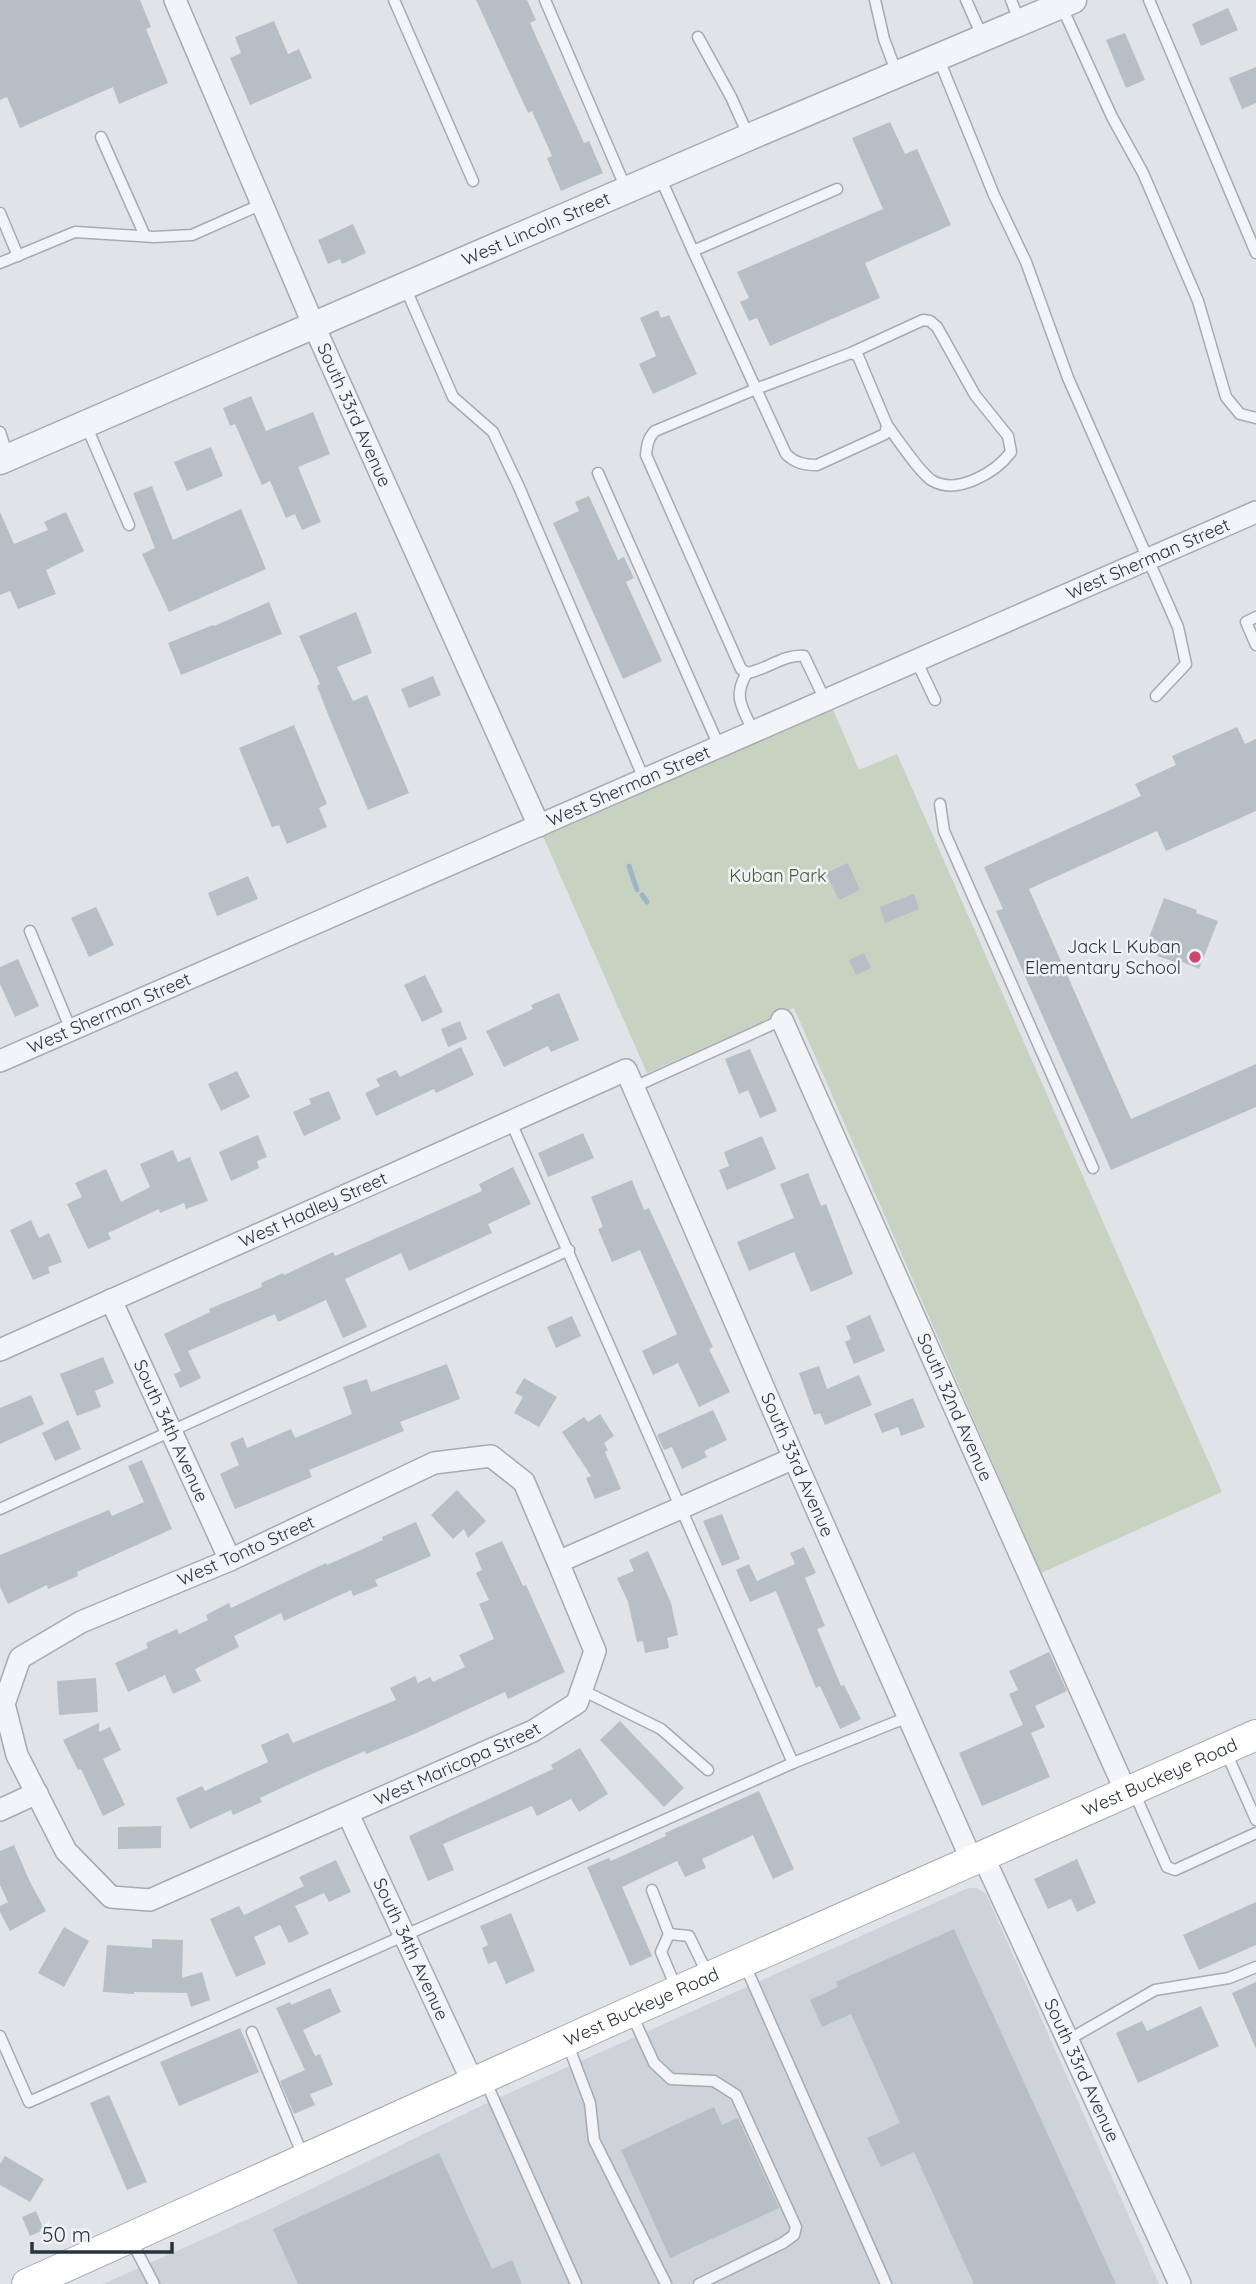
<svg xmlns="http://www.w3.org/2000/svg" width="1256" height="2284" viewBox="0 0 1256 2284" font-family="Quicksand,sans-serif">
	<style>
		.built { fill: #ced3da }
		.green { fill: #c7d2c1 }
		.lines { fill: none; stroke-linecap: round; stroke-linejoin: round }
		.stream { stroke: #9cb5c7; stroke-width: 5 }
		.building { fill: #b7bec5 }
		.service-casing { stroke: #a5abb2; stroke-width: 13 }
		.minor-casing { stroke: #a5abb2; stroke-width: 24 }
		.tertiary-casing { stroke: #a5abb2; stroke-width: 29 }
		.secondary-casing { stroke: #a5abb2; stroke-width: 32 }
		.service { stroke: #f2f4f7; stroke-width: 10 }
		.minor { stroke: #f2f4f7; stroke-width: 21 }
		.tertiary { stroke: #f2f4f7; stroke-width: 26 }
		.secondary { stroke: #fff; stroke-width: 30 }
		.poi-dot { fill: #c94968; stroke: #eff3f6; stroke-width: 2.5 }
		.labels { text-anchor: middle; stroke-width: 5; stroke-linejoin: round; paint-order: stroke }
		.street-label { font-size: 18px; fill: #29333f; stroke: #eff3f6 }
		.park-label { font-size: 18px; fill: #415a37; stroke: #eff3f6 }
		.poi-label { font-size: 18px; fill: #29333f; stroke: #eff3f6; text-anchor: end }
	</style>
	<rect width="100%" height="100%" fill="#e0e4e8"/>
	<polygon class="built" points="968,1888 977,1888 986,1894 1159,2284 103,2284 266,2211 487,2103"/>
	<polygon class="green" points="832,707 859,770 897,754 1222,1492 1041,1573 794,1008 647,1073 542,834"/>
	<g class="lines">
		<g class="stream">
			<polyline points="629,866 637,890"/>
			<polyline points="642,895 647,902"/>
		</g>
	</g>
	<g class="building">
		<polygon points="0,0 140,0 151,27 146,29 168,83 119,104 113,87 20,128 7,97 0,100"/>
		<polygon points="476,0 527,0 536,20 530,23 584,143 589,141 603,173 561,191 547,158 552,156 532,111 528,113"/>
		<polygon points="1228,8 1238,30 1201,46 1192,24"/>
		<polygon points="274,21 288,54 299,49 312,78 250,105 230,58 241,53 235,37"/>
		<polygon points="1125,33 1145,80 1126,88 1106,40"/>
		<polygon points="1256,67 1256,103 1242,109 1229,78"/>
		<polygon points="890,122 905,154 917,149 951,225 865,263 880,298 770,346 757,318 749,321 740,302 749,298 737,272 883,209 852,138"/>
		<polygon points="353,224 366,253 342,264 340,259 328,264 318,240"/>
		<polygon points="658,310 661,318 669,315 697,374 653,394 639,364 656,356 640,318"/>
		<polygon points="251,396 266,431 313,412 330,454 298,467 321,522 302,530 295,514 286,518 270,481 262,485 235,424 230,426 223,408"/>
		<polygon points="211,447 223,476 187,491 174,462"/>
		<polygon points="152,486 173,540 241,509 266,569 169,612 142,554 155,548 133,493"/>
		<polygon points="589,496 618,560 624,557 634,578 626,582 662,661 623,679 553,523 579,511 575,502"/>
		<polygon points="0,512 14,544 48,530 44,522 66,512 84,551 46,570 56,594 18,609 10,591 0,595"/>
		<polygon points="269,602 282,634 181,675 168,643 213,625 214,626"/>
		<polygon points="356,612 372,653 337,667 353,701 367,695 409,793 368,810 327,712 317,686 320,684 299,636"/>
		<polygon points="433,676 441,695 409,708 401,689"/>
		<polygon points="294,725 327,804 319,808 327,827 287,844 279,825 272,827 239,748"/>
		<polygon points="1237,727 1245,744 1256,739 1256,811 1166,851 1157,831 1029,889 1131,1119 1256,1064 1256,1107 1111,1170 996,911 1003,909 984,867 1141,796 1135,784 1176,765 1172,756"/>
		<polygon points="848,863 860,890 839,900 826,873"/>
		<polygon points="248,876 258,899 217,916 208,893"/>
		<polygon points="914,894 919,909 885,923 880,907"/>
		<polygon points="1164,898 1197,910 1196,913 1218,921 1199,969 1178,960 1177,963 1144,951"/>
		<polygon points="96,907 114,945 89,957 71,918"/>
		<polygon points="864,953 871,968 856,975 849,960"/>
		<polygon points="18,959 39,1006 15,1017 0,984 0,967"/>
		<polygon points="425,975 443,1012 422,1022 404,985"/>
		<polygon points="559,993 579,1040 551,1052 548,1046 504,1067 486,1031 533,1009 531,1005"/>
		<polygon points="460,1021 467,1039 448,1047 441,1029"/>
		<polygon points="461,1047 474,1075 436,1093 434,1089 376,1116 365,1093 380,1086 376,1079 396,1070 400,1077"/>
		<polygon points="750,1049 777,1111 760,1118 748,1090 739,1094 725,1059"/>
		<polygon points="237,1071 250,1097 221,1111 208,1084"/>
		<polygon points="329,1091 341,1119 304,1136 293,1112 311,1104 309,1099"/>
		<polygon points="583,1133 594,1158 548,1177 538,1153"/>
		<polygon points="258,1135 267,1157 257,1161 259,1168 231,1181 219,1152"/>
		<polygon points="762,1136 776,1169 727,1190 719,1170 729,1166 724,1152"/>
		<polygon points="173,1150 178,1162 190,1157 208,1201 186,1209 184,1203 160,1213 159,1209 108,1233 111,1239 88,1249 67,1204 82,1197 75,1183 106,1169 121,1202 150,1187 140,1164"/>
		<polygon points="513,1167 531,1204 488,1224 492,1233 409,1271 401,1253 345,1279 367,1327 343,1338 326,1300 278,1322 275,1314 188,1351 201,1378 180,1388 174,1374 181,1371 164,1334 210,1312 209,1309 262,1287 261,1283 283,1273 284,1275 333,1252 335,1256 482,1191 479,1184"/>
		<polygon points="808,1173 821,1206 826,1204 853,1274 811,1292 794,1252 749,1271 737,1242 794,1218 780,1184"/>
		<polygon points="632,1180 644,1210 649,1208 713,1347 709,1349 730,1392 699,1407 678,1363 653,1375 642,1351 677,1334 640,1250 612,1262 598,1229 603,1227 591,1197"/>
		<polygon points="31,1220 39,1238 49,1233 62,1262 48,1267 50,1273 33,1280 10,1230"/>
		<polygon points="870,1315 885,1351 854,1364 845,1342 851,1339 846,1326"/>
		<polygon points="572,1316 581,1336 556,1348 547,1327"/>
		<polygon points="103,1357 114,1383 95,1391 101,1407 77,1416 60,1374"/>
		<polygon points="447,1364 460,1399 400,1422 404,1431 309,1470 312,1477 235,1509 220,1474 239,1465 230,1443 243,1437 247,1448 291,1429 295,1438 352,1414 343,1387 367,1379 371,1392"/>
		<polygon points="819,1366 827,1389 859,1375 872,1405 825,1425 820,1413 814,1415 799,1373"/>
		<polygon points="524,1378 557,1397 539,1427 514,1413 523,1397 515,1393"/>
		<polygon points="31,1395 44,1424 0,1444 0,1408"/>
		<polygon points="913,1398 925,1427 901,1436 898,1427 882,1433 874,1414"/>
		<polygon points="713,1410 727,1440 704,1451 707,1457 682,1469 672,1447 664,1450 657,1435"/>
		<polygon points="600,1414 614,1436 604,1443 608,1450 605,1452 621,1489 595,1499 586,1478 591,1476 562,1432 584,1417 588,1422"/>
		<polygon points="68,1420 81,1449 55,1461 42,1433"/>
		<polygon points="142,1460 172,1529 77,1572 78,1576 48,1589 47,1585 8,1604 0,1587 0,1555 109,1510 112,1516 144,1502 128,1466"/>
		<polygon points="457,1490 486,1521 468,1538 464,1529 453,1539 431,1515"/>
		<polygon points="722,1514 740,1559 722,1566 703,1521"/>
		<polygon points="416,1522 431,1556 375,1580 378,1586 353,1596 351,1590 284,1621 281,1613 234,1636 239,1647 195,1669 201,1681 173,1694 165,1675 128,1692 115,1663 148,1648 146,1643 177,1629 179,1634 208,1620 206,1615 229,1603 231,1608 326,1563 327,1565 383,1540 382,1537"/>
		<polygon points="502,1541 523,1586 526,1585 565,1672 508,1699 505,1692 412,1735 366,1754 365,1751 307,1776 260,1798 262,1802 233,1815 231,1810 190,1829 176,1798 202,1786 205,1791 268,1762 261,1745 288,1733 293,1743 396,1700 390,1688 415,1676 418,1683 430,1677 433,1682 465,1667 459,1655 494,1639 479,1604 489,1600 476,1573 482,1570 475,1553"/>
		<polygon points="804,1547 816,1573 805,1578 825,1626 817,1629 841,1686 844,1685 861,1719 840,1729 820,1686 816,1688 776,1591 750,1602 736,1570 749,1564 757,1581 795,1564 790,1553"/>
		<polygon points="648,1551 671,1603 678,1635 667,1638 669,1648 645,1653 643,1641 637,1642 628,1602 617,1578 634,1571 629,1560"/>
		<polygon points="1049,1652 1067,1691 1035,1706 1045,1727 1031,1733 1050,1777 982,1806 959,1753 1023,1725 1009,1694 1018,1690 1009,1671"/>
		<polygon points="96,1678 98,1712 59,1715 57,1681"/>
		<polygon points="620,1721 684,1788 664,1807 600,1740"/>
		<polygon points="99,1723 99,1732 110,1727 121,1750 103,1759 125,1805 103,1816 81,1769 78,1770 63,1740"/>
		<polygon points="580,1748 608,1794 579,1812 571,1799 537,1816 532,1806 443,1844 454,1870 428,1881 409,1836 553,1769 551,1765"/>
		<polygon points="759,1791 794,1869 773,1879 753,1835 702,1859 706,1868 685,1877 677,1861 622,1887 652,1956 630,1966 587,1867 609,1858 611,1861 666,1836 665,1833"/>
		<polygon points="161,1826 161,1848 118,1849 118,1827"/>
		<polygon points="14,1845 30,1882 46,1911 10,1931 0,1912 0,1906 8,1902 0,1885 0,1851"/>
		<polygon points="1077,1859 1096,1903 1077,1912 1071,1899 1048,1909 1034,1879"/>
		<polygon points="336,1860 351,1892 329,1902 324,1893 295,1906 309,1934 289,1943 280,1925 254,1937 266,1964 236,1977 210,1919 239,1906 244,1915 304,1886 299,1877"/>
		<polygon points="1256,1902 1256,1945 1199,1970 1183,1935"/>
		<polygon points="511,1913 535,1971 506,1984 496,1961 488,1964 482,1948 488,1945 480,1926"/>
		<polygon points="64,1927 89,1941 64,1987 38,1973"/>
		<polygon points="954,1929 1116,2284 974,2284 914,2152 881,2167 867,2138 900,2123 851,2014 822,2027 810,2000 838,1987 836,1982"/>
		<polygon points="152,1939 183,1940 182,1978 202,1972 210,2000 191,2007 187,1993 134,1992 134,1994 103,1992 107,1945 152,1948"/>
		<polygon points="1256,1982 1256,2049 1232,1993"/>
		<polygon points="330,1988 341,2012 303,2030 315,2056 320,2054 333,2085 310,2094 315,2105 294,2114 280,2081 305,2070 276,2008 290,2002 291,2005"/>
		<polygon points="1201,2006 1219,2046 1138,2083 1116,2033 1142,2021 1147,2031"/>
		<polygon points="240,2028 259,2072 179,2106 160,2062"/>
		<polygon points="109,2095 147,2182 127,2190 90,2103"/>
		<polygon points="714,2107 722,2125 738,2118 779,2208 670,2258 621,2150"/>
		<polygon points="439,2153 492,2269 512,2260 522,2284 298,2284 273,2229"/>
		<polygon points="5,2156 44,2179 30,2202 0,2185 0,2164"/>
		<polygon points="36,2211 44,2230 30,2236 22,2217"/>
	</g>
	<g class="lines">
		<g class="service-casing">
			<g id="service">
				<polyline points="394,0 473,181"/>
				<polyline points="545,0 627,191"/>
				<polyline points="875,0 884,39 897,74"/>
				<polyline points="966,0 983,38"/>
				<polyline points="1011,0 1020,23"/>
				<polyline points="1149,0 1256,253"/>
				<polyline points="1061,5 1112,117 1143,173 1198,301 1226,397 1240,414 1256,418"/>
				<polyline points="698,37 731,97 749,137"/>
				<polyline points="938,57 994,195 1026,262 1068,378 1178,627 1186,664 1156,696"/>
				<polyline points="101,137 145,236"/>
				<polyline points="660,177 693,251 837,189"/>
				<polyline points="0,213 18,256"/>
				<path d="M693,251L756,389L851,353L858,356L887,425L885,434L817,465C804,465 795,463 786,454L756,389L655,431C648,438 647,445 646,455L741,669L747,673C766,670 784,654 804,656L825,700"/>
				<polyline points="0,263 75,232 154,237 192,235 262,204"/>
				<polyline points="405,287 453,397 493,432 519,487 644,779"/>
				<path d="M851,353L923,320L930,321L937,327L975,395L1008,436L1011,452C996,472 958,495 933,481C922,476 896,437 887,425"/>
				<polyline points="86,425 129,525"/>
				<polyline points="0,432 8,456"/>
				<polyline points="598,473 719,746"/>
				<polyline points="1256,617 1246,622 1256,645"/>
				<polyline points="916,660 935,700"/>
				<path d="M747,673C732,697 743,708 753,731"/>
				<polyline points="940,804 944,831 1093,1168"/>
				<polyline points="30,931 71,1030"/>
				<polyline points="634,1087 782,1020"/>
				<polyline points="510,1120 793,1763"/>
				<polyline points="0,1509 569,1250"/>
				<polyline points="582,1690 661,1729 708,1770"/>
				<polyline points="1226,1752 1256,1820"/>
				<polyline points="1134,1792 1167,1867 1175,1870 1256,1833"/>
				<polyline points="652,1890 669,1934"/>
				<polyline points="744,1963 886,2284"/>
				<polyline points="677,1990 661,1952 669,1934 689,1936 708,1975"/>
				<polyline points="632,2015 654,2063 671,2079 714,2081 736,2095 796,2227 794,2235 783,2243 699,2284"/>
				<polyline points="252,2032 303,2156"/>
				<polyline points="0,2036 29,2102 793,1763 908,1717"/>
				<polyline points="1068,2040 1155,1990 1229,1978 1256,1967"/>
				<polyline points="567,2042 590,2103 594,2140 666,2284"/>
				<polyline points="485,2080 576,2284"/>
				<polyline points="131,2240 154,2284"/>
			</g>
		</g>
		<g class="minor-casing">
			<g id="minor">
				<path id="s1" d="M175,0L314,326L539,826"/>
				<path id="s2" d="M782,1020L1126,1792"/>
				<path id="s3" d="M0,1061L1256,512"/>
				<path id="s4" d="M111,1300L230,1560"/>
				<path id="s5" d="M0,1350L626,1070L794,1458L972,1861"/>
				<path id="s6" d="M558,1562L524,1482L491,1456L434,1463L230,1560L81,1622L20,1658L4,1704L17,1755L66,1851L111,1897L150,1900L533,1731L577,1703L595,1651L558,1562L794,1458"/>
				<polyline points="0,1810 37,1793"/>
				<path id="s7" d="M348,1814L473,2083"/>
				<path id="s8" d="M983,1856L1180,2284"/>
			</g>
		</g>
		<g class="tertiary-casing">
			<g id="tertiary">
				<path id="s9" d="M0,461L749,137L1073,0"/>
			</g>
		</g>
		<g class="secondary-casing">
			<g id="secondary">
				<path id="s10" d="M27,2284L630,2012L1256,1735"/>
			</g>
		</g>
		<use href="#service" class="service"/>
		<use href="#minor" class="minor"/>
		<use href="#tertiary" class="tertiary"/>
		<use href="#secondary" class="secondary"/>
	</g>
	<circle class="poi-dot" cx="1195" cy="957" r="7"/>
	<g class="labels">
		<g class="street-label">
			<text dy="6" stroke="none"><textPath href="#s9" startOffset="584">West Lincoln Street</textPath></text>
			<text dy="6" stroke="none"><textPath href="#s1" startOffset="452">South 33rd Avenue</textPath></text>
			<text dy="6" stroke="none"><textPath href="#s3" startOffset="1253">West Sherman Street</textPath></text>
			<text dy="6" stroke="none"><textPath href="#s3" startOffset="686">West Sherman Street</textPath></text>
			<text dy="6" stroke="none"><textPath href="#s3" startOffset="119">West Sherman Street</textPath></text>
			<text dy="6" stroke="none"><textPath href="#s5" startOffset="343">West Hadley Street</textPath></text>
			<text dy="6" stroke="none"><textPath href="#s2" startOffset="424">South 32nd Avenue</textPath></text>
			<text dy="6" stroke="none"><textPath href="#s4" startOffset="144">South 34th Avenue</textPath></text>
			<text dy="6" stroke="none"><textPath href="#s5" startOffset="1116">South 33rd Avenue</textPath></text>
			<text transform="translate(246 1551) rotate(-24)" y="6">West Tonto Street</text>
			<text dy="6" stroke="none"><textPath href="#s6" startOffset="1293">West Maricopa Street</textPath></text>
			<text dy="6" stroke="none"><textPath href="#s10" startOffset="1241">West Buckeye Road</textPath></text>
			<text dy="6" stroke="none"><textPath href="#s7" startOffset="149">South 34th Avenue</textPath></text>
			<text dy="6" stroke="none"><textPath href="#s10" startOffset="674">West Buckeye Road</textPath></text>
			<text dy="6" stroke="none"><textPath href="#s8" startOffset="236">South 33rd Avenue</textPath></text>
		</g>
		<g class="park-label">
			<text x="778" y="882">Kuban Park</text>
		</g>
		<g class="poi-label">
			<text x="1181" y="953">Jack L Kuban<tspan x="1181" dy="21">Elementary School</tspan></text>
		</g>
	</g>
	<path d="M32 2242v10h140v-10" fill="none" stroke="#29333f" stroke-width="3.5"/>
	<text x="42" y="2242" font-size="21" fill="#29333f" stroke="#eff3f6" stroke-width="5" paint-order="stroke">50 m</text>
</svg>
